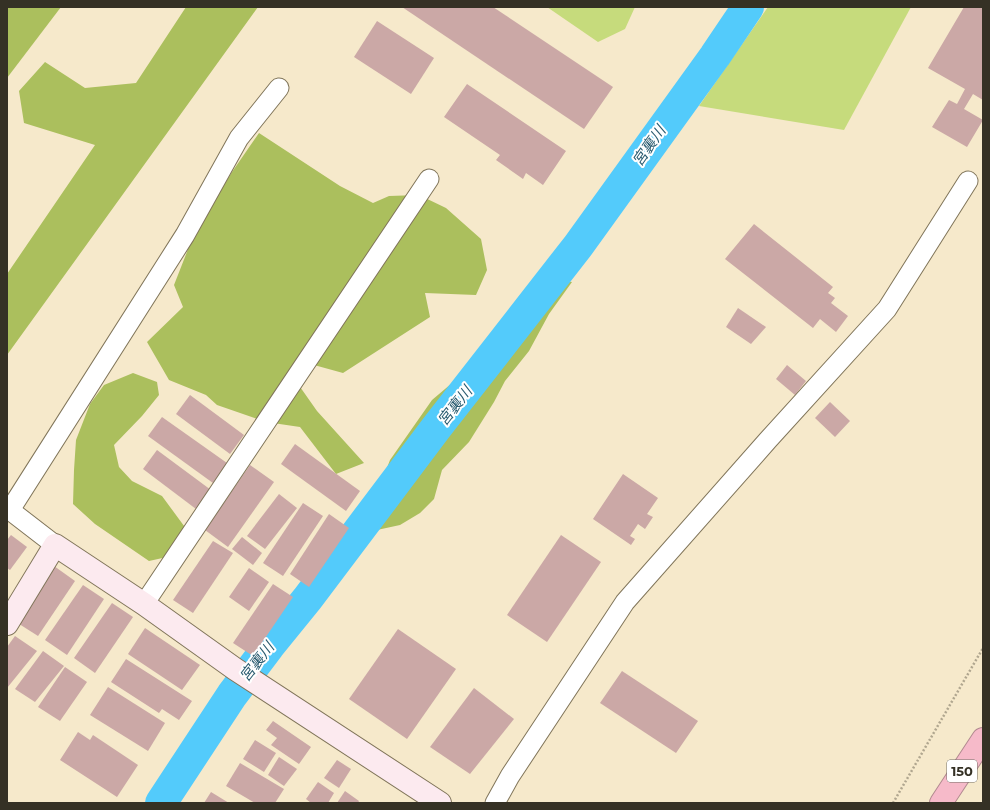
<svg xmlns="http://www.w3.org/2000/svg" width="990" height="810" viewBox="0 0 990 810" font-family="Montserrat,'Noto Sans JP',sans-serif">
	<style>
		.green { fill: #c6db7c }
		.forest { fill: #abbf5d }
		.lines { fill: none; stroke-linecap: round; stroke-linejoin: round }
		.river { stroke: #53cbfb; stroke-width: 32 }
		.building { fill: #cba8a6 }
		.street-casing { stroke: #80755a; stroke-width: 21 }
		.secondary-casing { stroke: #80755a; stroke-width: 24 }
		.highway-casing { stroke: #b28a90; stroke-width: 24 }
		.path { stroke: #b0a68f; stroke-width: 2.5; stroke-dasharray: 2 2; stroke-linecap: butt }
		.street { stroke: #fff; stroke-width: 19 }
		.secondary { stroke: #fceaef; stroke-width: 22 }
		.highway { stroke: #f6bac9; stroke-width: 22 }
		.labels { text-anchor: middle; stroke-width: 4; stroke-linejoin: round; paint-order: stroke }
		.shield { fill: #fff; stroke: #726f66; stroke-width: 1 }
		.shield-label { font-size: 13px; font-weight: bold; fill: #353125 }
		.water-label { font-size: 15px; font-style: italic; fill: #2b5c70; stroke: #fff }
	</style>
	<rect width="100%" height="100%" fill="#f6e9cb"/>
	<g class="green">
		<polygon points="547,7 635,7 625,29 598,42"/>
		<polygon points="768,7 911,7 844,130 699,106"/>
	</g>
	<g class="forest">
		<polygon points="7,7 61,7 7,78"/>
		<polygon points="186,7 258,7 7,355 7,274 95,145 24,123 19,91 45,62 85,88 136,83"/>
		<polygon points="259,133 340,186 373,203 389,196 419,195 446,208 481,239 487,270 476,295 425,293 430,317 343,373 314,365 298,384 317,411 364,463 336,474 300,427 266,422 217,405 206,395 169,380 147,342 183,307 174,285 194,234 232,172"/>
		<polygon points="536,276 572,282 549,314 529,351 505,381 494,402 469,442 442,470 434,499 420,513 400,525 377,530 375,499 390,460 432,400 491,350"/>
		<polygon points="133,373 157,382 159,395 142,416 114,445 119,467 132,481 162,496 187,530 167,557 149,561 95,524 73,504 74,470 76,440 90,404 104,385"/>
	</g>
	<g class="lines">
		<polyline class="river" points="161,803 232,695 269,646 308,598 436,428 578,246 715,56 748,7"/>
	</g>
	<g class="building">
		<polygon points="402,7 493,7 613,87 584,129"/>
		<polygon points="964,7 983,7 983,100 973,94 964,109 983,120 967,147 932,127 949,100 957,104 965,89 928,68"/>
		<polygon points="377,21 434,58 411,94 354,57"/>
		<polygon points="467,84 566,151 543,185 526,173 523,179 496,160 500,155 444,117"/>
		<polygon points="754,224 833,287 828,293 835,298 831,303 848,316 836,332 820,319 813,328 725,259"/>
		<polygon points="738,308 766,327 751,344 726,327"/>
		<polygon points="787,365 806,381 795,395 776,379"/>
		<polygon points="190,395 244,435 230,454 176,414"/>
		<polygon points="830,402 850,421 835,437 815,418"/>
		<polygon points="162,417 227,463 213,483 148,436"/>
		<polygon points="295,444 360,491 346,511 281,464"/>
		<polygon points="157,450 211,490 196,509 143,469"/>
		<polygon points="250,465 274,482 228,547 205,530"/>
		<polygon points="623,474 658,498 647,514 653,517 645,529 638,524 630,536 635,539 631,545 593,519"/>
		<polygon points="279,494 297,508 265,549 247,536"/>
		<polygon points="303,503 323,516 283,576 263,563"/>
		<polygon points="329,514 349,528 309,587 290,574"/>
		<polygon points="11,535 27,547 10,570 7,568 7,540"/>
		<polygon points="561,535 601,562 547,642 507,615"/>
		<polygon points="242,537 262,553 253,565 232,549"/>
		<polygon points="213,541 233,553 193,613 173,600"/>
		<polygon points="54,566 75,581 38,636 16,622"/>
		<polygon points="249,568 269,582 249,611 229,597"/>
		<polygon points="273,584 293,597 253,656 233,643"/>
		<polygon points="83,585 104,599 67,655 45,640"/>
		<polygon points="112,603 133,617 95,673 74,658"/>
		<polygon points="145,628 200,665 182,690 128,654"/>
		<polygon points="398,629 456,669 407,739 349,699"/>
		<polygon points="15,636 37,651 7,688 7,647"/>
		<polygon points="43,651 64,666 35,702 15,689"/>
		<polygon points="126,659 192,701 179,720 162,709 159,713 111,682"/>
		<polygon points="65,667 87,682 60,721 38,707"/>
		<polygon points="622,671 698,721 676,753 600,703"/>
		<polygon points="108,687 165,723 148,751 90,715"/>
		<polygon points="474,688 514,719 470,774 430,747"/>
		<polygon points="273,721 311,747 299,764 271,745 277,738 266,730"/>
		<polygon points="78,732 90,740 93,735 138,765 117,797 60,760"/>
		<polygon points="255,740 276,753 264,772 243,759"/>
		<polygon points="279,757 297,769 284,786 268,775"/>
		<polygon points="337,760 351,769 339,788 324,778"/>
		<polygon points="240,763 284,789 275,803 255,803 226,786"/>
		<polygon points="318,782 334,793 328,803 311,803 306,799"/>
		<polygon points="345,791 359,801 358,803 337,803"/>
		<polygon points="211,792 229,803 204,803"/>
	</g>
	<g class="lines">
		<g class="street-casing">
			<g id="street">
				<polyline points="7,508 55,545"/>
				<polyline points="10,510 185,235 239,138 279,88"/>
				<polyline points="144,604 429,179"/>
				<polyline points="495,803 510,776 625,602 768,440 887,309 968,181"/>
			</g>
		</g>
		<g class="secondary-casing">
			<polyline id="secondary" points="7,624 55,545 144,604 235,669 440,803"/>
		</g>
		<g class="highway-casing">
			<polyline id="highway" points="941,803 983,739"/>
		</g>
		<polyline class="path" points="893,803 983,648"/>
		<use href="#street" class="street"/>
		<use href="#secondary" class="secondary"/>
		<use href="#highway" class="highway"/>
	</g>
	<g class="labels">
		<rect class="shield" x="947" y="760" width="30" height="22" rx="3"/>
		<g class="shield-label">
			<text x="962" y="776">150</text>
		</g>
		<g class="water-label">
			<text transform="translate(649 146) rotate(-55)" y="5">宮裏川</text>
			<text transform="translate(455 406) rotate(-52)" y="5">宮裏川</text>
			<text transform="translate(257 662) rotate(-52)" y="5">宮裏川</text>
		</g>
	</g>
	<rect width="990" height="810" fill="none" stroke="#353125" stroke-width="16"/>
</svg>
